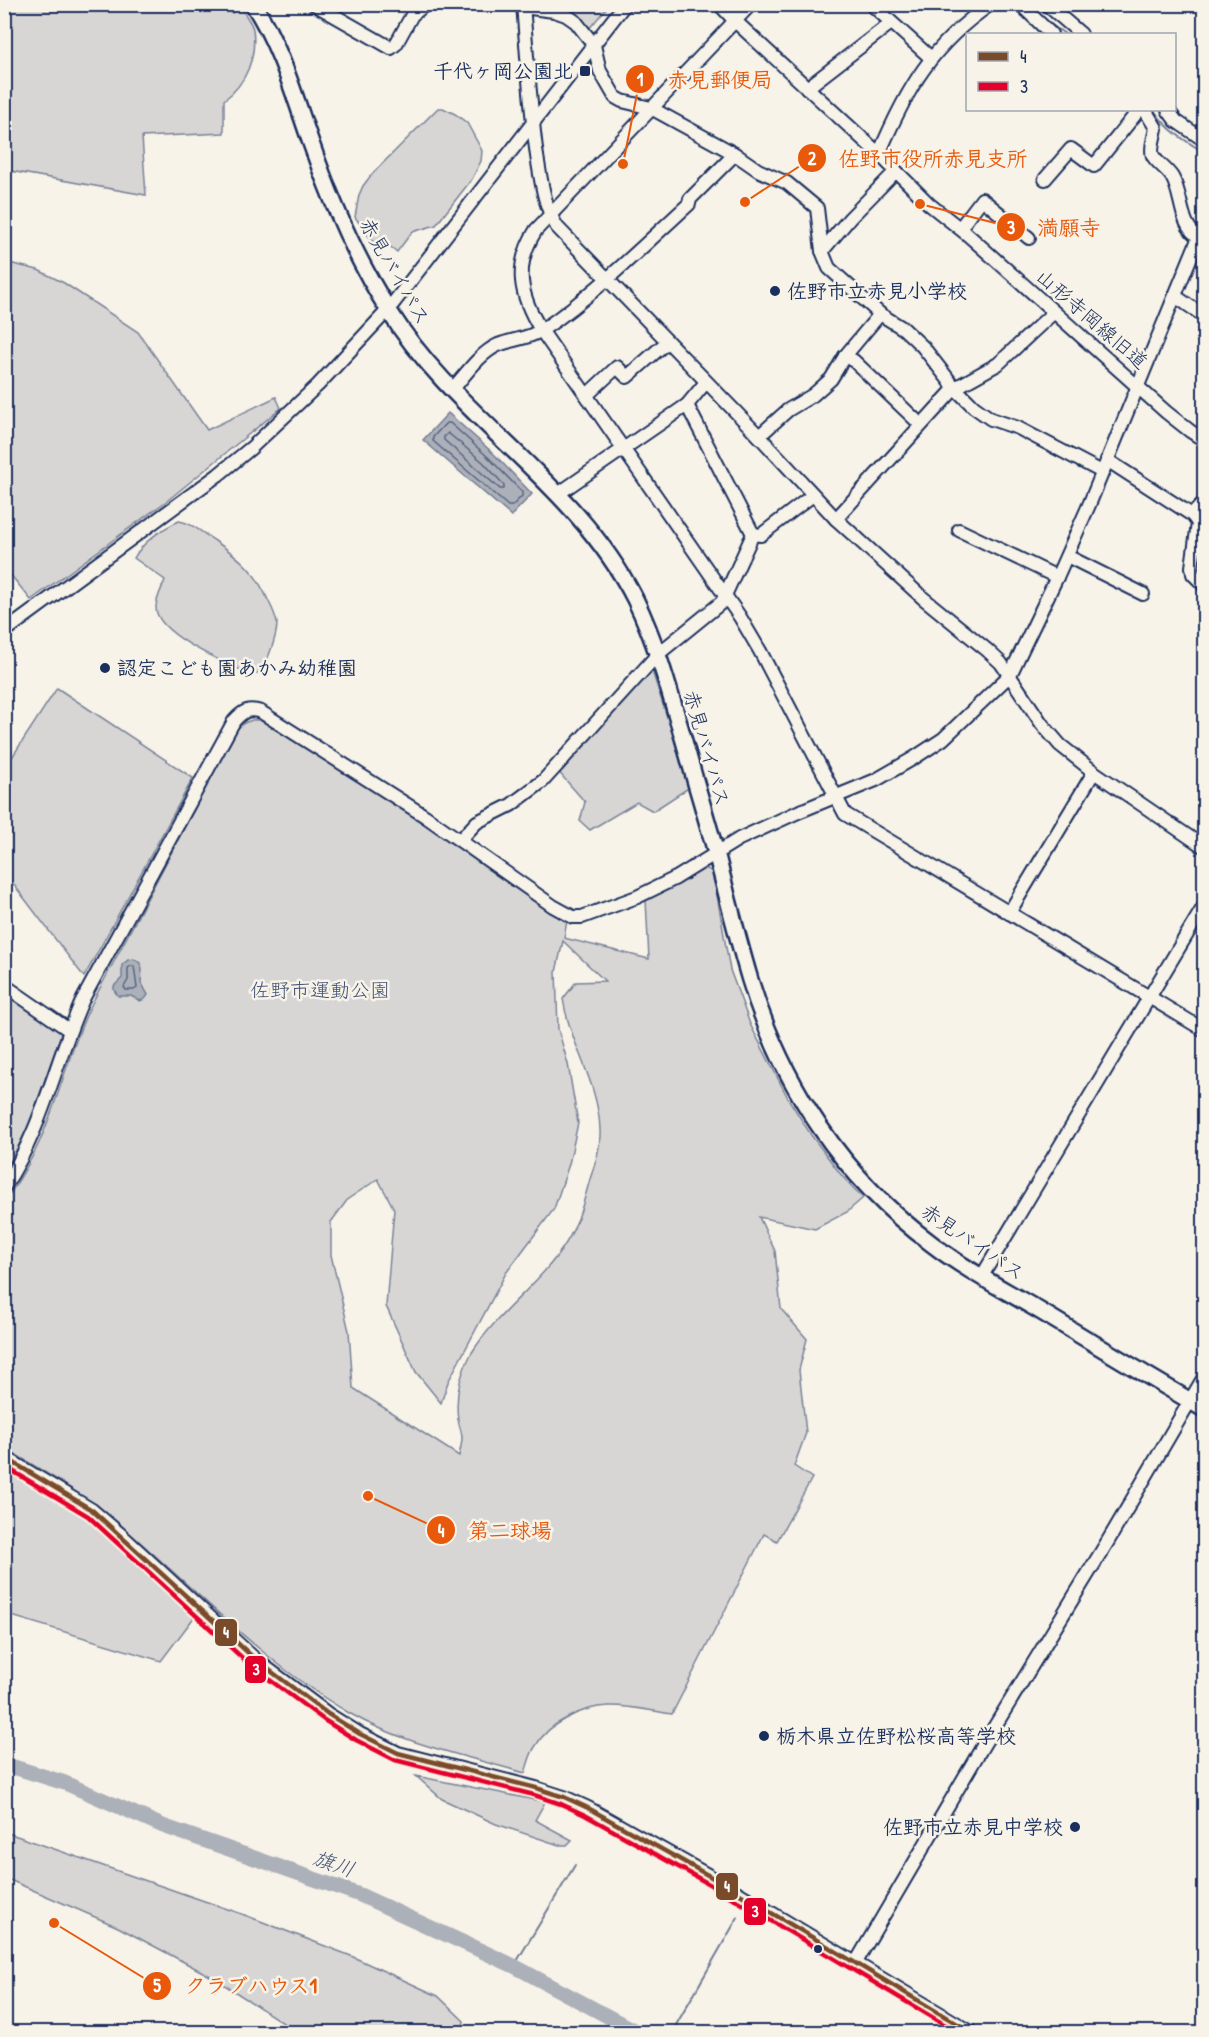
<svg xmlns="http://www.w3.org/2000/svg" width="1209" height="2037" viewBox="0 0 1209 2037" font-family="'Patrick Hand','Klee One',sans-serif">
	<style>
		.green { fill: #d7d6d4; stroke: #798299; stroke-width: 1.5; fill-rule: evenodd }
		.water { fill: #acb0b9; stroke: #727c95; stroke-width: 1.5 }
		.lines { fill: none; stroke-linecap: round; stroke-linejoin: round }
		.shore { stroke: #556382; stroke-width: 1.5 }
		.stream { stroke: #727c95; stroke-width: 2 }
		.river { stroke: #acb0b9; stroke-width: 15 }
		.minor-casing { stroke: #1b2f5e; stroke-width: 16 }
		.major-casing { stroke: #1b2f5e; stroke-width: 20 }
		.minor { stroke: #f7f3e8; stroke-width: 12 }
		.major { stroke: #f7f3e8; stroke-width: 15 }
		.bus-1-casing { stroke: #f7f3e8; stroke-width: 9 }
		.bus-2-casing { stroke: #f7f3e8; stroke-width: 9 }
		.bus-1 { stroke: #7a4b2a; stroke-width: 4.5 }
		.bus-2 { stroke: #e4002b; stroke-width: 4.5 }
		.poi-dot { fill: #1b2f5e; stroke: #f7f3e8; stroke-width: 2 }
		.labels { text-anchor: middle; stroke-width: 5; stroke-linejoin: round; paint-order: stroke }
		.poi-label { font-size: 20px; font-weight: bold; fill: #1b2f5e; stroke: #f7f3e8; text-anchor: start }
		.street-label { font-size: 20px; fill: #1b2f5e; stroke: #f7f3e8 }
		.park-label { font-size: 20px; fill: #415076; stroke: #f7f3e8 }
		.water-label { font-size: 21px; font-style: italic; fill: #465679; stroke: #f7f3e8 }
		.leader { fill: none; stroke: #e8590c; stroke-width: 2 }
		.callout-dot { fill: #e8590c; stroke: #f7f3e8; stroke-width: 2 }
		.mark-label { font-size: 18px; text-anchor: middle; font-weight: bold; fill: #fff }
		.callout-label { font-size: 21px; text-anchor: middle; font-weight: bold; fill: #e8590c; stroke: #f7f3e8; stroke-width: 5; stroke-linejoin: round; paint-order: stroke }
		.line-badge { stroke: #f7f3e8; stroke-width: 2 }
		.badge-label { font-size: 16px; text-anchor: middle; font-weight: bold; fill: #fff }
	</style>
	<rect width="100%" height="100%" fill="#f7f3e8"/>
	<filter id="ink" filterUnits="userSpaceOnUse"><feTurbulence type="fractalNoise" baseFrequency=".0167" numOctaves="2"/><feDisplacementMap in="SourceGraphic" scale="12" xChannelSelector="R" yChannelSelector="G"/><feConvolveMatrix kernelMatrix="1 2 1 2 8 2 1 2 1" color-interpolation-filters="sRGB"/></filter>
	<g filter="url(#ink)">
		<g class="green">
			<path d="M220,5L232,13L239,5C243,12 251,21 253,29C257,57 246,84 224,100V133L142,137L146,195L5,170V5Z"/>
			<polygon points="543,5 609,5 588,30"/>
			<polygon points="438,108 443,108 455,114 467,123 479,145 482,151 481,161 472,179 436,225 412,232 397,252 383,241 373,242 355,217 359,195 363,186 372,174"/>
			<polygon points="5,262 38,270 64,283 138,332 207,430 276,397 281,408 168,500 31,600 5,568"/>
			<path d="M179,521C192,523 204,534 215,541C242,559 256,572 269,602C272,608 276,616 277,623C277,634 273,645 269,655C265,663 262,673 252,675C230,665 155,635 156,607C156,599 162,588 165,580L134,558C143,542 162,529 179,521Z"/>
			<polygon points="650,665 690,787 653,811 637,802 590,830 580,821 585,802 556,769"/>
			<polygon points="57,688 193,778 84,977 5,873 5,768"/>
			<path d="M252,720H259L271,725L419,819L567,920L564,938L649,959L646,900L705,868L713,872L730,970L750,1024L789,1100L811,1135L842,1176L863,1198L847,1212L815,1229L759,1217L775,1251L781,1309L807,1339L799,1370L806,1433L794,1466L812,1478L777,1541L764,1534L672,1714C632,1708 603,1697 565,1719C553,1725 542,1735 535,1747C530,1754 528,1764 525,1773C466,1756 403,1744 349,1713C260,1661 190,1583 111,1517C78,1491 41,1470 5,1448L4,1203C16,1185 28,1167 37,1147C58,1103 68,1054 89,1009L236,730L244,723ZM563,941L605,981L576,982L563,999C570,1044 599,1084 600,1130C601,1147 595,1164 590,1179C584,1201 578,1224 566,1243C540,1284 496,1313 471,1354C460,1374 455,1397 458,1420C459,1426 462,1432 462,1438C462,1444 460,1450 459,1456L353,1388L349,1331L331,1255V1222L348,1199L378,1179L394,1209L386,1306L416,1372L441,1403L448,1382L506,1273L554,1209L569,1164L578,1123L568,1064L558,1029L556,972Z"/>
			<polygon points="5,989 58,1028 61,1034 29,1125 5,1172"/>
			<polygon points="4,1462 98,1521 198,1612 161,1661 5,1614"/>
			<polygon points="416,1776 545,1802 535,1820 572,1840 567,1845 559,1845 496,1824 442,1799"/>
			<polygon points="5,1832 242,1914 351,1956 438,1996 464,2021 462,2032 297,2032 214,1978 118,1927 5,1878"/>
		</g>
		<g class="water">
			<polygon points="448,413 493,453 532,494 511,516 423,440"/>
			<polygon points="134,959 140,963 142,969 141,982 148,995 145,999 140,1001 131,996 118,996 114,990 114,986 122,978 122,965 128,960"/>
		</g>
		<g class="lines">
			<g class="shore">
				<polygon points="446,423 450,423 488,457 522,492 522,496 512,506 508,506 433,441 433,437"/>
				<polygon points="448,433 483,462 504,485 504,489 500,489 444,440 444,437"/>
				<polygon points="131,966 134,966 137,988 134,990 126,990 124,987 128,980 128,968"/>
			</g>
			<g class="stream">
				<polyline points="1043,19 1065,34"/>
				<path d="M1154,110C1167,130 1184,140 1204,152"/>
				<polyline points="514,1966 575,1865"/>
				<polyline points="672,2032 738,1917"/>
			</g>
			<polyline class="river" points="4,1764 65,1783 163,1826 360,1895 514,1966 637,2032"/>
			<g class="minor-casing">
				<g id="minor">
					<polyline points="314,4 391,48 396,44 412,15 426,4"/>
					<path d="M523,4C527,55 530,106 537,156C541,180 544,206 557,227L759,436L836,519L923,598L987,650L1001,663L1042,724L1060,745L1094,772L1204,847"/>
					<polyline points="719,4 735,21 879,154 929,204 968,235 1166,412 1190,431 1204,440"/>
					<path d="M751,4L536,230C513,266 520,296 541,330L740,617L760,651L845,814L1204,1030"/>
					<polyline points="871,4 931,58"/>
					<polyline points="1020,4 1051,34"/>
					<polyline points="1046,4 1081,34"/>
					<polyline points="523,7 554,11 566,15 576,22 594,45 600,71 615,97 622,101 651,108 735,154 758,170 787,183 817,208 822,251 829,268 880,314 904,329 923,347 955,388 974,407 991,419 1018,428 1102,472"/>
					<polyline points="807,88 891,23"/>
					<path d="M1145,110L1156,128C1155,135 1150,149 1153,156C1158,164 1167,169 1172,177C1183,195 1179,226 1199,237"/>
					<polyline points="1168,110 1176,121 1204,140"/>
					<path d="M879,154C906,90 932,44 991,4"/>
					<polyline points="1045,179 1071,149 1094,166 1139,110"/>
					<polyline points="960,228 982,199 1029,238"/>
					<polyline points="822,251 850,218 896,171"/>
					<polyline points="1175,296 1204,316"/>
					<polyline points="845,356 854,361 921,425"/>
					<path d="M452,390C465,375 480,353 498,345C513,339 528,339 542,330C595,294 642,247 689,204L690,199L735,154"/>
					<polyline points="587,395 617,367 627,377 667,342"/>
					<polyline points="759,436 788,410 813,395 831,379 845,356 880,314"/>
					<polyline points="1107,460 1192,515 1198,523 1192,567 1193,574 1204,585"/>
					<polyline points="558,494 687,405 706,382"/>
					<polyline points="1192,515 1204,502"/>
					<polyline points="836,519 955,388 998,364 1054,312"/>
					<polyline points="959,530 1057,577"/>
					<polyline points="753,534 761,535 813,495"/>
					<polyline points="1067,556 1143,594"/>
					<polyline points="4,632 218,475 251,448 318,385 388,310 625,4"/>
					<polyline points="460,840 477,822 511,805 543,781 658,654 722,602 753,534 687,405"/>
					<polyline points="1009,913 1094,772"/>
					<polyline points="4,985 69,1030"/>
					<path d="M4,1187C43,1129 55,1061 83,999L234,721C243,711 248,708 261,712L425,816L553,906L573,917H582L637,897L676,878L739,839L798,812L876,780L914,758L943,739L1010,675L1057,577L1089,505L1199,237L1204,232"/>
					<polyline points="982,1276 1204,906"/>
					<polyline points="4,1457 92,1510 119,1533 256,1660 328,1714 360,1734 398,1753 536,1788 564,1797 588,1808 713,1878 971,2032"/>
					<polyline points="855,1964 984,1744 1108,1541 1204,1377"/>
				</g>
			</g>
			<g class="major-casing">
				<path id="major" d="M253,4C281,47 294,95 311,143C331,201 356,259 389,311C457,419 577,484 635,599C657,644 670,693 684,741C695,781 707,820 718,860C728,900 738,940 750,980C782,1085 843,1178 932,1244C967,1271 1007,1291 1045,1314C1098,1346 1151,1378 1204,1409"/>
			</g>
			<use href="#minor" class="minor"/>
			<use href="#major" class="major"/>
			<g class="bus-1-casing">
				<polyline id="bus-1" points="4,1457 92,1510 256,1660 328,1714 360,1734 398,1753 536,1788 564,1797 588,1808 713,1878 971,2032"/>
			</g>
			<g class="bus-2-casing">
				<polyline id="bus-2" points="4,1466 88,1516 251,1666 324,1720 356,1740 395,1760 534,1795 561,1804 585,1815 709,1884 957,2032"/>
			</g>
			<use href="#bus-1" class="bus-1"/>
			<use href="#bus-2" class="bus-2"/>
		</g>
	</g>
	<g class="poi-dot">
		<rect x="579" y="65" width="12" height="12" rx="3"/>
		<circle cx="775" cy="291" r="6"/>
		<circle cx="105" cy="668" r="6"/>
		<circle cx="764" cy="1736" r="6"/>
		<circle cx="1075" cy="1827" r="6"/>
		<circle cx="818" cy="1949" r="5"/>
	</g>
	<g class="labels">
		<g class="poi-label">
			<text x="573" y="78" text-anchor="end">千代ヶ岡公園北</text>
			<text x="787" y="298">佐野市立赤見小学校</text>
			<text x="117" y="675">認定こども園あかみ幼稚園</text>
			<text x="776" y="1743">栃木県立佐野松桜高等学校</text>
			<text x="1063" y="1834" text-anchor="end">佐野市立赤見中学校</text>
		</g>
		<g class="street-label">
			<text transform="translate(395 271) rotate(60)" y="7">赤見バイパス</text>
			<text transform="translate(1092 319) rotate(41)" y="7">山形寺岡線旧道</text>
			<text transform="translate(707 748) rotate(74)" y="7">赤見バイパス</text>
			<text transform="translate(973 1242) rotate(34)" y="7">赤見バイパス</text>
		</g>
		<g class="park-label">
			<text x="320" y="997">佐野市運動公園</text>
		</g>
		<g class="water-label">
			<text transform="translate(334 1864) rotate(19)" y="7">旗川</text>
		</g>
	</g>
	<path class="leader" d="M623 164L640 79M745 202L812 158M920 204L1011 227M368 1496L441 1530M54 1923L157 1986"/>
	<g class="callout-dot">
		<circle cx="623" cy="164" r="6"/>
		<circle cx="745" cy="202" r="6"/>
		<circle cx="920" cy="204" r="6"/>
		<circle cx="368" cy="1496" r="6"/>
		<circle cx="54" cy="1923" r="6"/>
		<circle cx="640" cy="79" r="15"/>
		<circle cx="812" cy="158" r="15"/>
		<circle cx="1011" cy="227" r="15"/>
		<circle cx="441" cy="1530" r="15"/>
		<circle cx="157" cy="1986" r="15"/>
	</g>
	<g class="mark-label">
		<text x="640" y="86">1</text>
		<text x="812" y="165">2</text>
		<text x="1011" y="234">3</text>
		<text x="441" y="1537">4</text>
		<text x="157" y="1992">5</text>
	</g>
	<g class="callout-label">
		<text x="720" y="87">赤見郵便局</text>
		<text x="933" y="166">佐野市役所赤見支所</text>
		<text x="1069" y="235">満願寺</text>
		<text x="510" y="1538">第二球場</text>
		<text x="251" y="1993">クラブハウス1</text>
	</g>
	<g class="line-badge">
		<rect x="214" y="1618" width="24" height="29" rx="6" fill="#7a4b2a"/>
		<rect x="244" y="1655" width="23" height="29" rx="6" fill="#e4002b"/>
		<rect x="715" y="1872" width="24" height="29" rx="6" fill="#7a4b2a"/>
		<rect x="743" y="1897" width="24" height="29" rx="6" fill="#e4002b"/>
	</g>
	<g class="badge-label">
		<text x="226" y="1638">4</text>
		<text x="256" y="1675">3</text>
		<text x="727" y="1892">4</text>
		<text x="755" y="1917">3</text>
	</g>
	<rect width="1209" height="2037" fill="none" stroke="#f7f3e8" stroke-width="24"/>
	<rect x="12" y="12" width="1185" height="2013" fill="none" stroke="#1b2f5e" stroke-width="2" filter="url(#ink)"/>
	<rect x="966" y="33" width="210" height="78" fill="#f7f3e8" stroke="#9fa5b1" stroke-width="1.5"/>
	<rect x="978" y="52" width="30" height="9" fill="#7a4b2a" stroke="#9fa5b1" stroke-width="1.5"/>
	<text x="1020" y="63" font-size="18" fill="#1b2f5e">4</text>
	<rect x="978" y="82" width="30" height="9" fill="#e4002b" stroke="#9fa5b1" stroke-width="1.5"/>
	<text x="1020" y="93" font-size="18" fill="#1b2f5e">3</text>
</svg>
